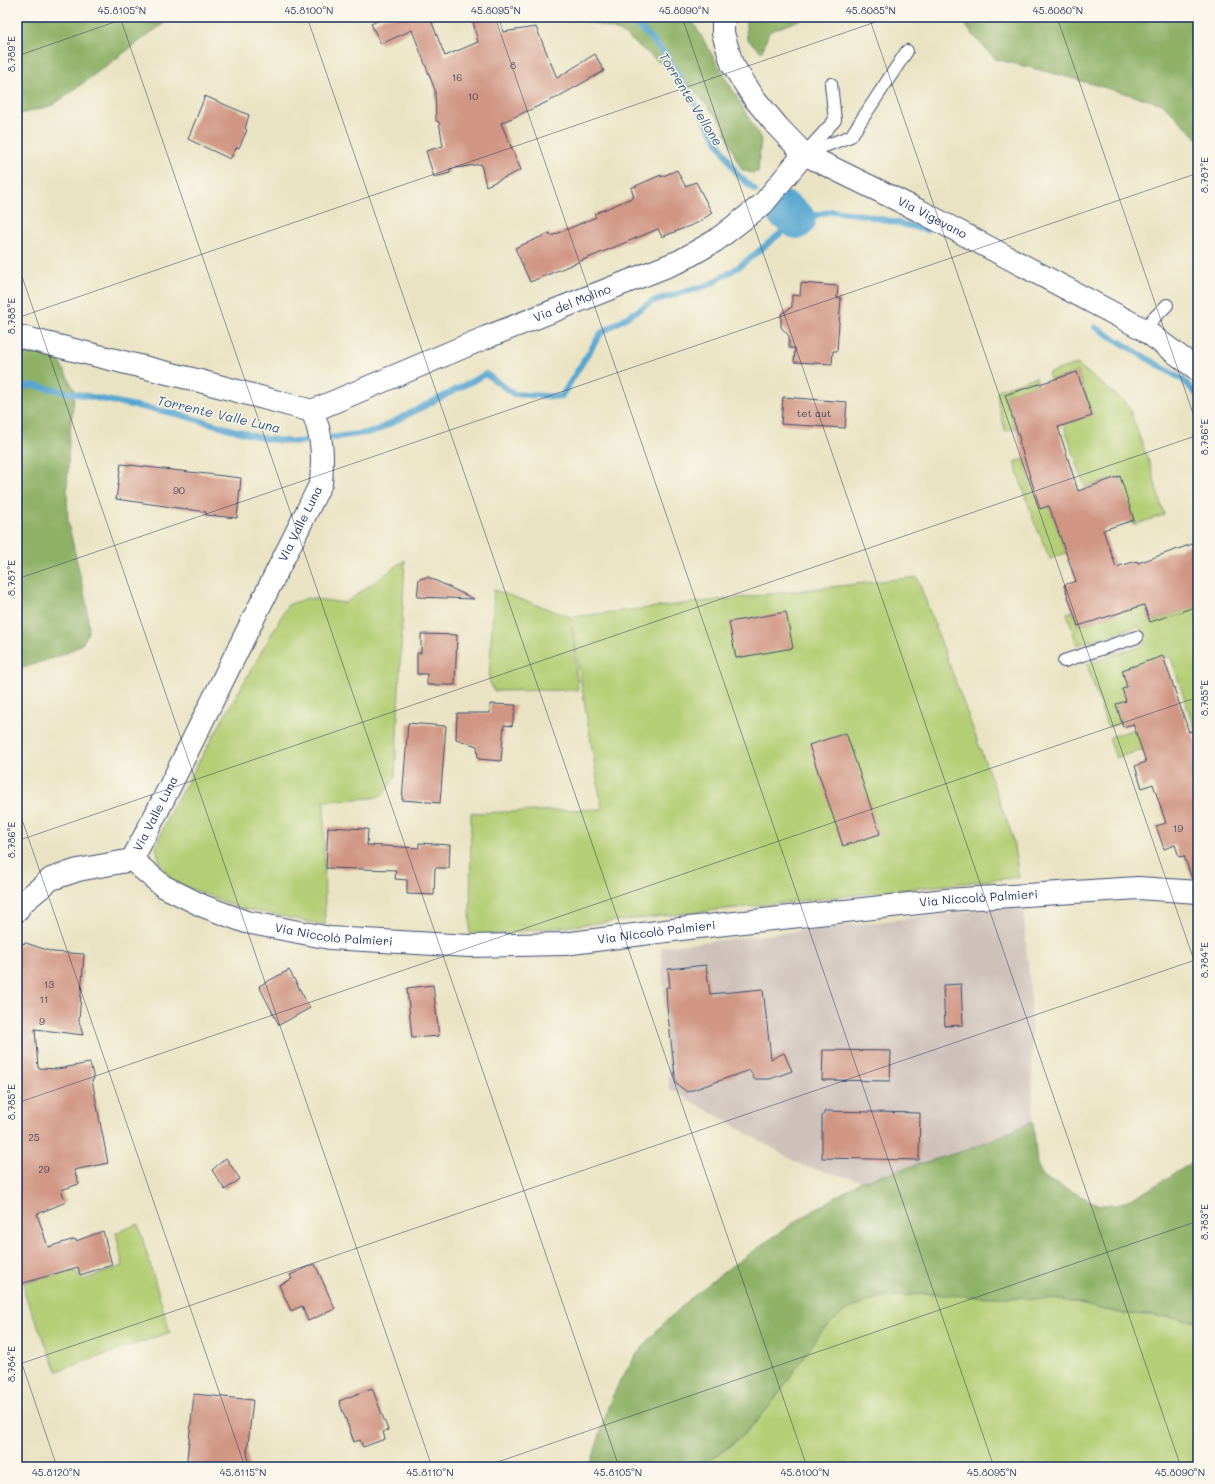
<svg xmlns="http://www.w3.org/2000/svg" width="1215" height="1484" viewBox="0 0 1215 1484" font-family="Mali,sans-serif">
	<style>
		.industrial { fill: #cec1ba }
		.green { fill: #b3ce74; stroke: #677e69 }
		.forest { fill: #8eb166; stroke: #547062 }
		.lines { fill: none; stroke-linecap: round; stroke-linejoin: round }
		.stream { stroke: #56a6d0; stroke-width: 6 }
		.river { stroke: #56a6d0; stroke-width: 38 }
		.building { fill: #d09583 }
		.service-casing { stroke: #3a4a6d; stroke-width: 14 }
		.minor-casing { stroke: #3a4a6d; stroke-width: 24 }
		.tertiary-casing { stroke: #3a4a6d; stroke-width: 24 }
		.service { stroke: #fff; stroke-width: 12 }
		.minor { stroke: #fff; stroke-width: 22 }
		.tertiary { stroke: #fff; stroke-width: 22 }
		.ticks { fill: none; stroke: #1b2f5e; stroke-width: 1; stroke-opacity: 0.45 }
		.labels { text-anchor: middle; stroke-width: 3; stroke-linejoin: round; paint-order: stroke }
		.number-label { font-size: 10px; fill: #484867 }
		.street-label { font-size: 12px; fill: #1b2f5e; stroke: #fbf7ec }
		.water-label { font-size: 13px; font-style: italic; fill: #305986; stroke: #fbf7ec }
		.neatline { fill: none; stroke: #1b2f5e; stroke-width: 1.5 }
		.ticks-label { font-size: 10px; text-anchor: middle; fill: #1b2f5e }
	</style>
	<rect width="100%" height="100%" fill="#fbf7ec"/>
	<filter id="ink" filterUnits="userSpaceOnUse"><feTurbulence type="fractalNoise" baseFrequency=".025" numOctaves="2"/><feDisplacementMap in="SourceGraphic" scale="8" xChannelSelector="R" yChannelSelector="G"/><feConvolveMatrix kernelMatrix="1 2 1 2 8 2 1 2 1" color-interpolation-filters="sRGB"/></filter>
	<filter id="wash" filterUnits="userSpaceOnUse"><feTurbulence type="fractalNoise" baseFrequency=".012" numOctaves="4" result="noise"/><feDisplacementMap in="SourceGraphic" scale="16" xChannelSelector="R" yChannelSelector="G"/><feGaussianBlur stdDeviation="0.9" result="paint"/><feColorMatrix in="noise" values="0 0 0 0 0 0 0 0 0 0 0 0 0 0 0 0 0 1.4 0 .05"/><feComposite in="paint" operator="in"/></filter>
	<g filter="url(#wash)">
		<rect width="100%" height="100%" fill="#eae3c3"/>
		<polygon class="industrial" points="1023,905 1031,1000 1033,1122 967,1150 862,1181 803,1166 669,1088 661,947"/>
		<g class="green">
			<polygon points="1077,364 1128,405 1151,468 1164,515 1133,525 1131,521 1134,520 1119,477 1085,487 1064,425 1092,415 1078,372 1050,380 1048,373"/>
			<path d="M1036,377L1038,384L1005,395L1016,428L1005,431C1003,421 995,400 998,390Z"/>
			<polygon points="1024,459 1040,508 1049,506 1066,553 1050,559 1033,519 1014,462"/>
			<polygon points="405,560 395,778 383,795 372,798 324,801 325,925 240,908 172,881 161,865 156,848 168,816 288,605 307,598 345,603"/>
			<polygon points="917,577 1012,835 1019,877 470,937 471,813 602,809 572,627 578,690 494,691 489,680 494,590 571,617"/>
			<polygon points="1144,605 1150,622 1198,606 1198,739 1171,658 1163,656 1122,670 1127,687 1122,689 1126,701 1116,705 1122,723 1108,727 1106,724 1087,664 1145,645 1139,626 1077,645 1067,613 1073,611 1078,626"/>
			<polygon points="1135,729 1147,746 1141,748 1142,750 1116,758 1110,742 1110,737"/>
			<polygon points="138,1224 170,1332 57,1371 25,1295 24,1283 75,1271 83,1280 123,1266 116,1233"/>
			<path d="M924,1294L1062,1300L1124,1314L1152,1315L1198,1321V1467H690C733,1456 767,1412 790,1377C804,1356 817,1332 837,1317C861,1297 893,1295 924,1294Z"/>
		</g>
		<g class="forest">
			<polygon points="17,17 166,17 163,24 53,105 17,115"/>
			<polygon points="571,17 690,17 761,139 758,172 752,173 742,170 736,158 722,123 693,89 620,31"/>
			<polygon points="745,17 807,17 769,32 762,52 747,39"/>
			<polygon points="960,17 1198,17 1198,139 1163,104 1060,75 995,59 968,29"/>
			<polygon points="17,352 56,355 75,391 69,439 67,495 68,522 87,606 89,631 83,643 67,653 17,670"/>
			<polygon points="1033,1122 1037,1164 1043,1177 1099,1205 1117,1205 1143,1193 1198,1159 1198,1321 1152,1315 1124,1314 1062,1300 924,1294 881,1297 854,1307 837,1317 823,1330 769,1407 754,1424 735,1442 709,1460 690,1467 590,1467 609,1404 621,1379 637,1354 661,1326 691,1298 729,1268 795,1222 862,1181 967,1150"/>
		</g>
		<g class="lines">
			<g class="stream">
				<polyline points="619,17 640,27 667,56 737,174 755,190"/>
				<polyline points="1095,327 1183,380 1198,396"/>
				<polyline points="17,389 32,385 181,415 265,439 297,442 374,432 486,374 514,394 561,397 601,333 653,301 709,285 740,266 797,220 832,211 864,215 927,230"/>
			</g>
			<polyline class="river" points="784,210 797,220"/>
		</g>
		<g id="blocks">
			<g class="building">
				<polygon points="385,17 438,17 431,20 445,56 478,42 472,17 499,17 503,32 536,27 557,78 595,54 604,71 556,98 501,123 521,170 486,186 481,164 450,169 450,173 434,177 426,151 443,146 439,122 436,121 435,90 412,30 381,44 371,24"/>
				<polygon points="205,96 249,115 245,129 247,130 239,148 237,147 230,159 188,139"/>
				<polygon points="677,170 685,186 696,182 712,213 697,223 662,237 658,229 530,282 515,248 550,233 551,236 596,217 594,214 634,197 631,188 661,175 661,177"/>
				<polygon points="801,283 838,286 837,298 841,298 838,336 837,351 833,351 832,364 794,362 795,348 789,348 789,336 781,327 781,314 792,307 792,295 800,296"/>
				<polygon points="1077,372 1092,416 1058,427 1078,491 1120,476 1134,520 1103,530 1116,567 1137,561 1138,563 1198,542 1198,606 1150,622 1144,605 1078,626 1064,585 1076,581 1049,506 1040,509 1019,441 1020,440 1005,395"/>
				<polygon points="783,397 847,402 845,428 781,424"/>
				<polygon points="121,464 241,478 237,518 206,515 206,512 116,499"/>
				<polygon points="428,577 474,599 417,597 419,579"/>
				<polygon points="786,612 793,648 736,658 729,622"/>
				<polygon points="421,634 457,635 455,685 427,685 427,674 417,674 417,653 421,653"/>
				<polygon points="1163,656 1189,732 1192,731 1198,749 1198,879 1192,879 1184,856 1179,857 1175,845 1164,849 1156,826 1166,823 1153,784 1142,788 1135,766 1146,762 1133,724 1123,727 1116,704 1126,701 1122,689 1127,687 1122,670"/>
				<polygon points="490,704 516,705 512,726 504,725 501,761 478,759 477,746 456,739 457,713 490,713"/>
				<polygon points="408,723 446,726 440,803 402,800"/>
				<polygon points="846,733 880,834 843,846 809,745"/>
				<polygon points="328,827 368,829 367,845 419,848 419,843 450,845 449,868 435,868 434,895 407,894 407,880 395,879 396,870 326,868"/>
				<polygon points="26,943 53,952 84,954 79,1021 83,1035 35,1029 38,1068 57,1069 90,1063 94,1079 92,1080 108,1163 74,1170 79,1184 61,1190 66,1202 37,1214 48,1247 75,1239 76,1241 103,1231 112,1265 80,1275 78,1267 17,1285 17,945"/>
				<polygon points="706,965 710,994 763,989 771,1059 784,1053 792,1071 770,1079 754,1079 750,1070 687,1092 676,1084 667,1007 666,987 670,987 668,969"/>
				<polygon points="289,970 310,1008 279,1025 259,986"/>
				<polygon points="961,984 963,1025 945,1026 943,985"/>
				<polygon points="433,985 439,1036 412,1038 407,988"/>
				<polygon points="823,1050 891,1051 890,1081 822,1080"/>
				<polygon points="825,1111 920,1113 919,1160 822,1158 822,1117"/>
				<polygon points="226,1158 240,1179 225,1190 212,1170"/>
				<polygon points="315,1264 335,1309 308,1321 302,1306 291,1311 279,1285 292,1279 290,1275"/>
				<polygon points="372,1388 388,1430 383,1432 385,1439 363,1447 360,1440 354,1442 339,1401"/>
				<polygon points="194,1394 253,1400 247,1453 250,1467 189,1467 187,1459"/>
			</g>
		</g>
	</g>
	<g filter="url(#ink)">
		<use href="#blocks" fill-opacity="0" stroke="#3a4a6d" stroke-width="1"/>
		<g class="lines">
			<g class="service-casing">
				<g id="service">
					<polyline points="806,152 835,120 831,84"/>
					<polyline points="804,154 851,136 907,51"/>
					<polyline points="1143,329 1167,305"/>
					<polyline points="1064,661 1137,637"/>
				</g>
			</g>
			<g class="minor-casing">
				<g id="minor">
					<path id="s1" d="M132,860L163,886L203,906L246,922L330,938L469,946L564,944L689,928L946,900L1138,888L1198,892"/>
					<path id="s2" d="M132,860L159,808L321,483C323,456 323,436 312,411"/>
					<polyline points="17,911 22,903 51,879 78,870 132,860"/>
				</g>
			</g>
			<g class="tertiary-casing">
				<g id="tertiary">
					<path id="s3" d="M723,17V33L732,64L754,98L778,127L804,154L920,211L1143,329L1198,370"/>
					<path id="s4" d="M17,336L196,380L312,411L487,337L680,261L715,241L763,204L804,154"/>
				</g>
			</g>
			<use href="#service" class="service"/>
			<use href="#minor" class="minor"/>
			<use href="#tertiary" class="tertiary"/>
		</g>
	</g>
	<path class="ticks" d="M120,17L619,1467M307,17L807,1467M495,17L994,1467M682,17L1181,1467M869,17L1198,972M1057,17L1198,428M17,56L129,17M17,262L432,1467M17,318L890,17M17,579L1198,173M17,805L245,1467M17,841L1198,435M17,1103L1198,697M17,1349L57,1467M17,1365L1198,959M483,1467L1198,1221"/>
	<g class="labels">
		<g class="number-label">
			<text x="513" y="69">8</text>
			<text x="457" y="81">16</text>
			<text x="473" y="100">10</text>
			<text x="814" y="417">tet aut</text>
			<text x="179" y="494">90</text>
			<text x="1178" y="832">19</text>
			<text x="49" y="988">13</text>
			<text x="44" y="1003">11</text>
			<text x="42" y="1025">9</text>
			<text x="34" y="1141">25</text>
			<text x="44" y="1173">29</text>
		</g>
		<g class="street-label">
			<text dy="4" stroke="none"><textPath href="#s3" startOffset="307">Via Vigevano</textPath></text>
			<text dy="4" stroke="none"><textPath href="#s4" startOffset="586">Via del Molino</textPath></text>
			<text dy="4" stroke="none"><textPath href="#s2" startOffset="376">Via Valle Luna</textPath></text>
			<text dy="4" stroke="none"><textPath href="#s2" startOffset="52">Via Valle Luna</textPath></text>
			<text dy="4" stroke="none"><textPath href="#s1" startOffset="868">Via Niccolò Palmieri</textPath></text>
			<text dy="4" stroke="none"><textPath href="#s1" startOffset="544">Via Niccolò Palmieri</textPath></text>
			<text dy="4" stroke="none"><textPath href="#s1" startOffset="220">Via Niccolò Palmieri</textPath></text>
		</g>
		<g class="water-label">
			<text transform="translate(691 99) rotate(58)" y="5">Torrente Vellone</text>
			<text transform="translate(219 414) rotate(13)" y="5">Torrente Valle Luna</text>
		</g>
	</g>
	<rect width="1215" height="1484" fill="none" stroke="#fbf7ec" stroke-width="44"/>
	<rect x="22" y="22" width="1171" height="1440" class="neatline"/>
	<g class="ticks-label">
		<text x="122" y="14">45.8105°N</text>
		<text x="309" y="14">45.8100°N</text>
		<text x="496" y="14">45.8095°N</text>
		<text x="684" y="14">45.8090°N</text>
		<text x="871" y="14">45.8085°N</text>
		<text x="1058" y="14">45.8080°N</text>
		<text transform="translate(11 54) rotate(-90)" y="4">8.789°E</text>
		<text transform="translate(1204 175) rotate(-90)" y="4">8.787°E</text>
		<text transform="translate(11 316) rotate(-90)" y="4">8.788°E</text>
		<text transform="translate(1204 437) rotate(-90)" y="4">8.786°E</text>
		<text transform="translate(11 578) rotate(-90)" y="4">8.787°E</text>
		<text transform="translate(1204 698) rotate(-90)" y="4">8.785°E</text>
		<text transform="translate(11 840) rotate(-90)" y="4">8.786°E</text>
		<text transform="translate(1204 960) rotate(-90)" y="4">8.784°E</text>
		<text transform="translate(11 1102) rotate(-90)" y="4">8.785°E</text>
		<text transform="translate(1204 1222) rotate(-90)" y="4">8.783°E</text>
		<text transform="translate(11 1364) rotate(-90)" y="4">8.784°E</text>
		<text x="56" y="1476">45.8120°N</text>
		<text x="243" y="1476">45.8115°N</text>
		<text x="430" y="1476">45.8110°N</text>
		<text x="618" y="1476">45.8105°N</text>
		<text x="805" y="1476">45.8100°N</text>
		<text x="992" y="1476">45.8095°N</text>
		<text x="1180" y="1476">45.8090°N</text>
	</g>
</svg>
